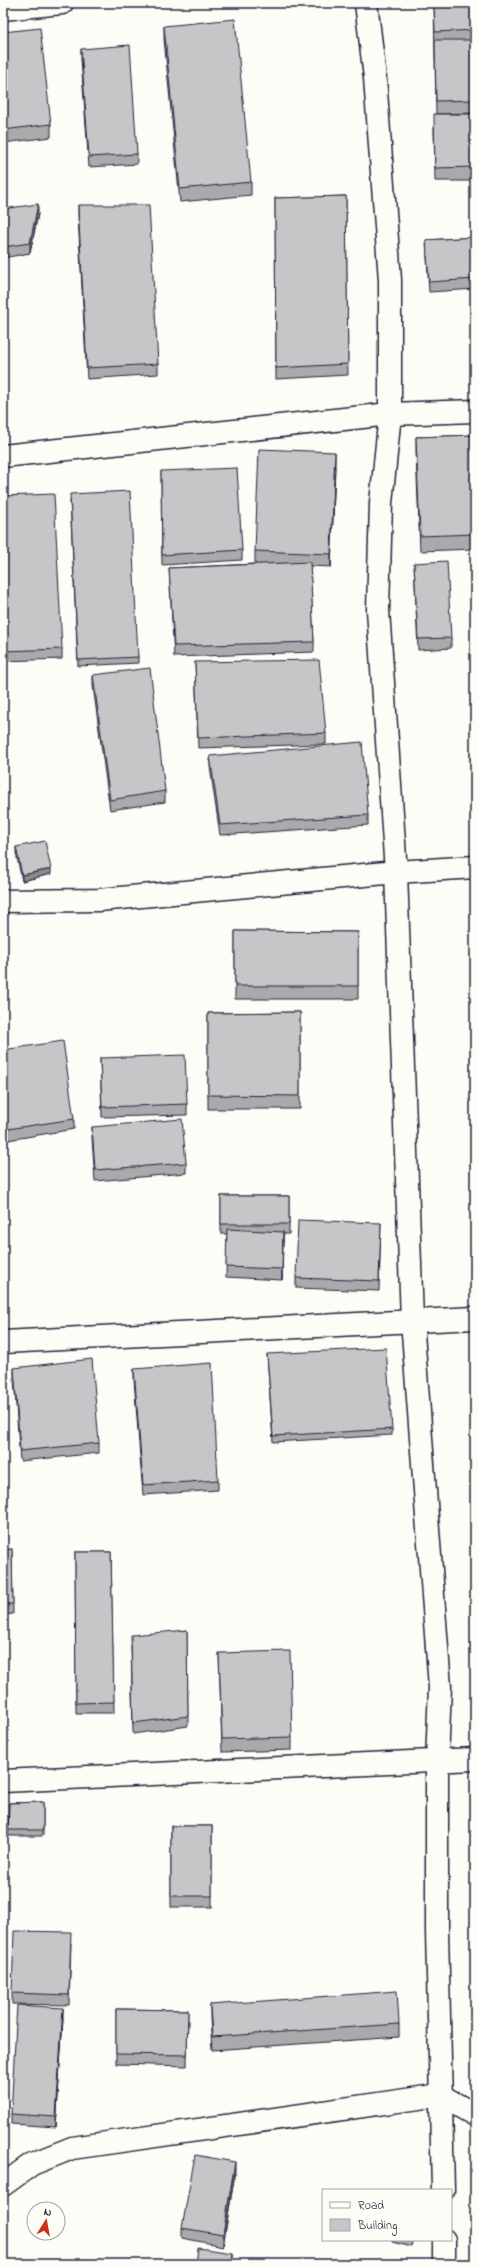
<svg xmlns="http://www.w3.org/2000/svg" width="478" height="2267" viewBox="0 0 478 2267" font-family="'Indie Flower',sans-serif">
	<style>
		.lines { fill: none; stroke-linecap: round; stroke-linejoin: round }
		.minor-casing { stroke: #22223b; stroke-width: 25 }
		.minor { stroke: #fdfcf7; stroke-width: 22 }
		.wall { fill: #aaaaac; stroke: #22223b }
		.shaded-wall { fill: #8b8b8c; stroke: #22223b }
		.building { fill: #c6c6c8; stroke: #22223b }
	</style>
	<rect width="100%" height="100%" fill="#fdfcf7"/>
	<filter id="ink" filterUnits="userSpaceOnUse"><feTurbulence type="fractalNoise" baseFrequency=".025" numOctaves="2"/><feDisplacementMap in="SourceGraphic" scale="8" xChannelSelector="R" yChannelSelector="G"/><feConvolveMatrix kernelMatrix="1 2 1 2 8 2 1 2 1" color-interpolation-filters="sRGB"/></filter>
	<g filter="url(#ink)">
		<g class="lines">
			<g class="minor-casing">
				<g id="minor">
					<polyline points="366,3 375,78 390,280 390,414 381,503 378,610 396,872 412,1320 440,1687 437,1761 437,1931 443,2190"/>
					<polyline points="3,9 62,3"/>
					<polyline points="3,456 390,414 475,411"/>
					<polyline points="3,901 99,900 396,872 475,867"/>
					<polyline points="3,1342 475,1318"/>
					<polyline points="3,1781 475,1759"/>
					<polyline points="3,2185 32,2164 72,2148 440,2095 475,2115"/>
					<polyline points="444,2240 444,2264"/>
				</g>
			</g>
			<use href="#minor" class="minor"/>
		</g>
		<g class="wall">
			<polygon points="434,3 475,3 475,113 436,114"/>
			<polygon points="164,26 251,182 251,195 180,202 164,39"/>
			<polygon points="3,32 51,124 51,137 3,143"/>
			<polygon points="81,49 137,154 137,164 89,167 81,59"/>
			<polygon points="475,114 475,181 435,181 434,128"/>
			<polygon points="346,196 348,375 276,379 275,198"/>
			<polygon points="78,205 158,364 158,374 87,379 78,216"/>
			<polygon points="3,209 38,214 30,253 3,258"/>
			<polygon points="475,237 475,289 429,292 426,240"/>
			<polygon points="475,435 475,549 420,551 416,452 416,437"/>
			<polygon points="335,466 331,567 310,566 314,642 314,652 174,657 169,568 255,564 255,551"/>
			<polygon points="161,471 242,550 242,560 162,565"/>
			<polygon points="3,496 62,649 62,659 3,661"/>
			<polygon points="70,499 138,657 138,663 78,666"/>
			<polygon points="472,558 475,558 475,638 474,638 472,571"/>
			<polygon points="414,563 451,638 451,648 418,650"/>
			<polygon points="195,662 326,733 326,744 198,748"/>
			<polygon points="93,675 165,791 165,802 110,810 93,686"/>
			<polygon points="210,756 368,815 368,825 220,835 210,767"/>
			<polygon points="16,847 51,874 22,881 16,853"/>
			<polygon points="235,931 358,932 358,999 235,999"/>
			<polygon points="300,1012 300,1109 208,1109 208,1013"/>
			<polygon points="3,1050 74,1119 74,1129 8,1140 3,1108"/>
			<polygon points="100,1058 187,1104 187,1115 102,1117"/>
			<polygon points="92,1127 186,1163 186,1173 95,1181 92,1138"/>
			<polygon points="221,1196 289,1196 289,1234 283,1234 282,1280 226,1277 227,1234 221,1234"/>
			<polygon points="381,1223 379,1291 296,1288 296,1278"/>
			<polygon points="267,1354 392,1429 392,1435 273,1442"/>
			<polygon points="14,1368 99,1443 99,1453 20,1461 14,1378"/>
			<polygon points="134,1369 218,1480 218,1490 143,1495 134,1380"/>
			<polygon points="3,1502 6,1532 6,1543 3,1543"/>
			<polygon points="12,1549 13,1614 3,1615 3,1550"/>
			<polygon points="75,1552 111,1552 114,1713 76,1713"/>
			<polygon points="187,1630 188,1726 133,1734 131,1645"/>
			<polygon points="219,1653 292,1737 292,1750 222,1752"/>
			<polygon points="43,1802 43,1836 8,1836 9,1803"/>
			<rect x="171" y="1826" width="41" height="81"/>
			<polygon points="71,1943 69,2005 12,2004 12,1993"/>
			<polygon points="210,2005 399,2024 399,2037 212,2050 210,2018"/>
			<polygon points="116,2009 188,2010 187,2066 116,2064"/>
			<polygon points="63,2018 56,2127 11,2124 11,2114"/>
			<polygon points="235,2173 223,2246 182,2238 182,2228"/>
			<polygon points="392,2240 414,2240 412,2247 392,2242"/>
		</g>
		<g class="shaded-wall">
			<polygon points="38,204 38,214 30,253 30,243"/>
			<polygon points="335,452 335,466 331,567 331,554"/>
			<polygon points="51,869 51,874 22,881 22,875"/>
			<polygon points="283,1232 283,1242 282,1280 282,1269"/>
			<polygon points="63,2008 63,2018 56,2127 56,2117"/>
			<polygon points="235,2162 235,2173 223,2246 223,2235"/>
			<polygon points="233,2253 233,2264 232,2264"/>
		</g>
		<g class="building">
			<polygon points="434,3 475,3 475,30 435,32"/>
			<polygon points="235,19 251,182 180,189 164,26"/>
			<polygon points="40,28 51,124 3,130 3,32"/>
			<polygon points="435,40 475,40 475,100 436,101"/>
			<polygon points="130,45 137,154 89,157 81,49"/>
			<polygon points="434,114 475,114 475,167 435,168"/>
			<polygon points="346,196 348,364 276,368 275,198"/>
			<polygon points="38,204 30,243 3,247 3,209"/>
			<polygon points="78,205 149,205 158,364 87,368"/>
			<polygon points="475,237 475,279 429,282 426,240"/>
			<polygon points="475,435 475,534 420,536 416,437"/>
			<polygon points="259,449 335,452 331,554 255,551"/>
			<polygon points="237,468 242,550 162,555 161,471"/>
			<polygon points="130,491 138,657 78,660 70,494"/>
			<polygon points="54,494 62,649 3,651 3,496"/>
			<polygon points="472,558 475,558 475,625 474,625"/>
			<polygon points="447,561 451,638 418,639 414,563"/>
			<polygon points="310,562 314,642 174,646 169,568"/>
			<polygon points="319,660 326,733 198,738 195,662"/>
			<polygon points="150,668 165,791 110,800 93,675"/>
			<polygon points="362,742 368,815 220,825 210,756"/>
			<polygon points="45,841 51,869 22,875 16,847"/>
			<polygon points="235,931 358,932 358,986 235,986"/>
			<polygon points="300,1012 300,1096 208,1095 208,1013"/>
			<polygon points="63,1041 74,1119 8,1129 3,1097 3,1050"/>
			<polygon points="185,1055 187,1104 102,1107 100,1058"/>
			<polygon points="182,1119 186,1163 95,1170 92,1127"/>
			<rect x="221" y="1196" width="68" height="28"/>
			<polygon points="298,1220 381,1223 379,1281 296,1278"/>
			<polygon points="227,1229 283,1232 282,1269 226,1267"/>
			<polygon points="386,1348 392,1429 273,1436 267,1354"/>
			<polygon points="92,1359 99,1443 20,1451 14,1368"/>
			<polygon points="212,1363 218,1480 143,1485 134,1369"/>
			<polygon points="3,1502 6,1532 3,1533"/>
			<polygon points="12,1549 13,1604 3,1604 3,1550"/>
			<polygon points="75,1552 111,1552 114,1702 76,1703"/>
			<polygon points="187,1630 188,1716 133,1723 131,1635"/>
			<polygon points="290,1651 292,1737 222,1739 219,1653"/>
			<polygon points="43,1802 43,1830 8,1830 9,1803"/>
			<rect x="171" y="1826" width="41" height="70"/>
			<polygon points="14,1931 71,1932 69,1995 12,1993"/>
			<polygon points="397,1991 399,2024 212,2037 210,2005"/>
			<polygon points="17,2005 63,2008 56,2117 11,2114"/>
			<polygon points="116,2009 188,2010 187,2055 116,2054"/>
			<polygon points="195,2155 235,2162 223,2235 182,2228"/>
			<polygon points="198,2248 233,2253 232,2264 196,2264"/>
		</g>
	</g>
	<rect width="478" height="2267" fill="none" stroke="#fdfcf7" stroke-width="16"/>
	<rect x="8" y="8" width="462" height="2251" fill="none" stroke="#22223b" stroke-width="1.5" filter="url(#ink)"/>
	<rect x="322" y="2189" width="130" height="52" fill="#fdfcf7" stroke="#a5a5ac"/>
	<rect x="330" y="2202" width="20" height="6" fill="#fdfcf7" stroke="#a5a5ac"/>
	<text x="358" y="2209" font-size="12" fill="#22223b">Road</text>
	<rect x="330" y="2219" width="20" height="12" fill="#c6c6c8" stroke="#a5a5ac"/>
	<text x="358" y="2229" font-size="12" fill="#22223b">Building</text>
	<g transform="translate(46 2221) rotate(11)"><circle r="19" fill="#fdfcf7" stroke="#a5a5ac"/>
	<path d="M0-3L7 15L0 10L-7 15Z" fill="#c8321e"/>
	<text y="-6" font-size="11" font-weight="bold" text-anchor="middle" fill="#22223b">N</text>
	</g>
</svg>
